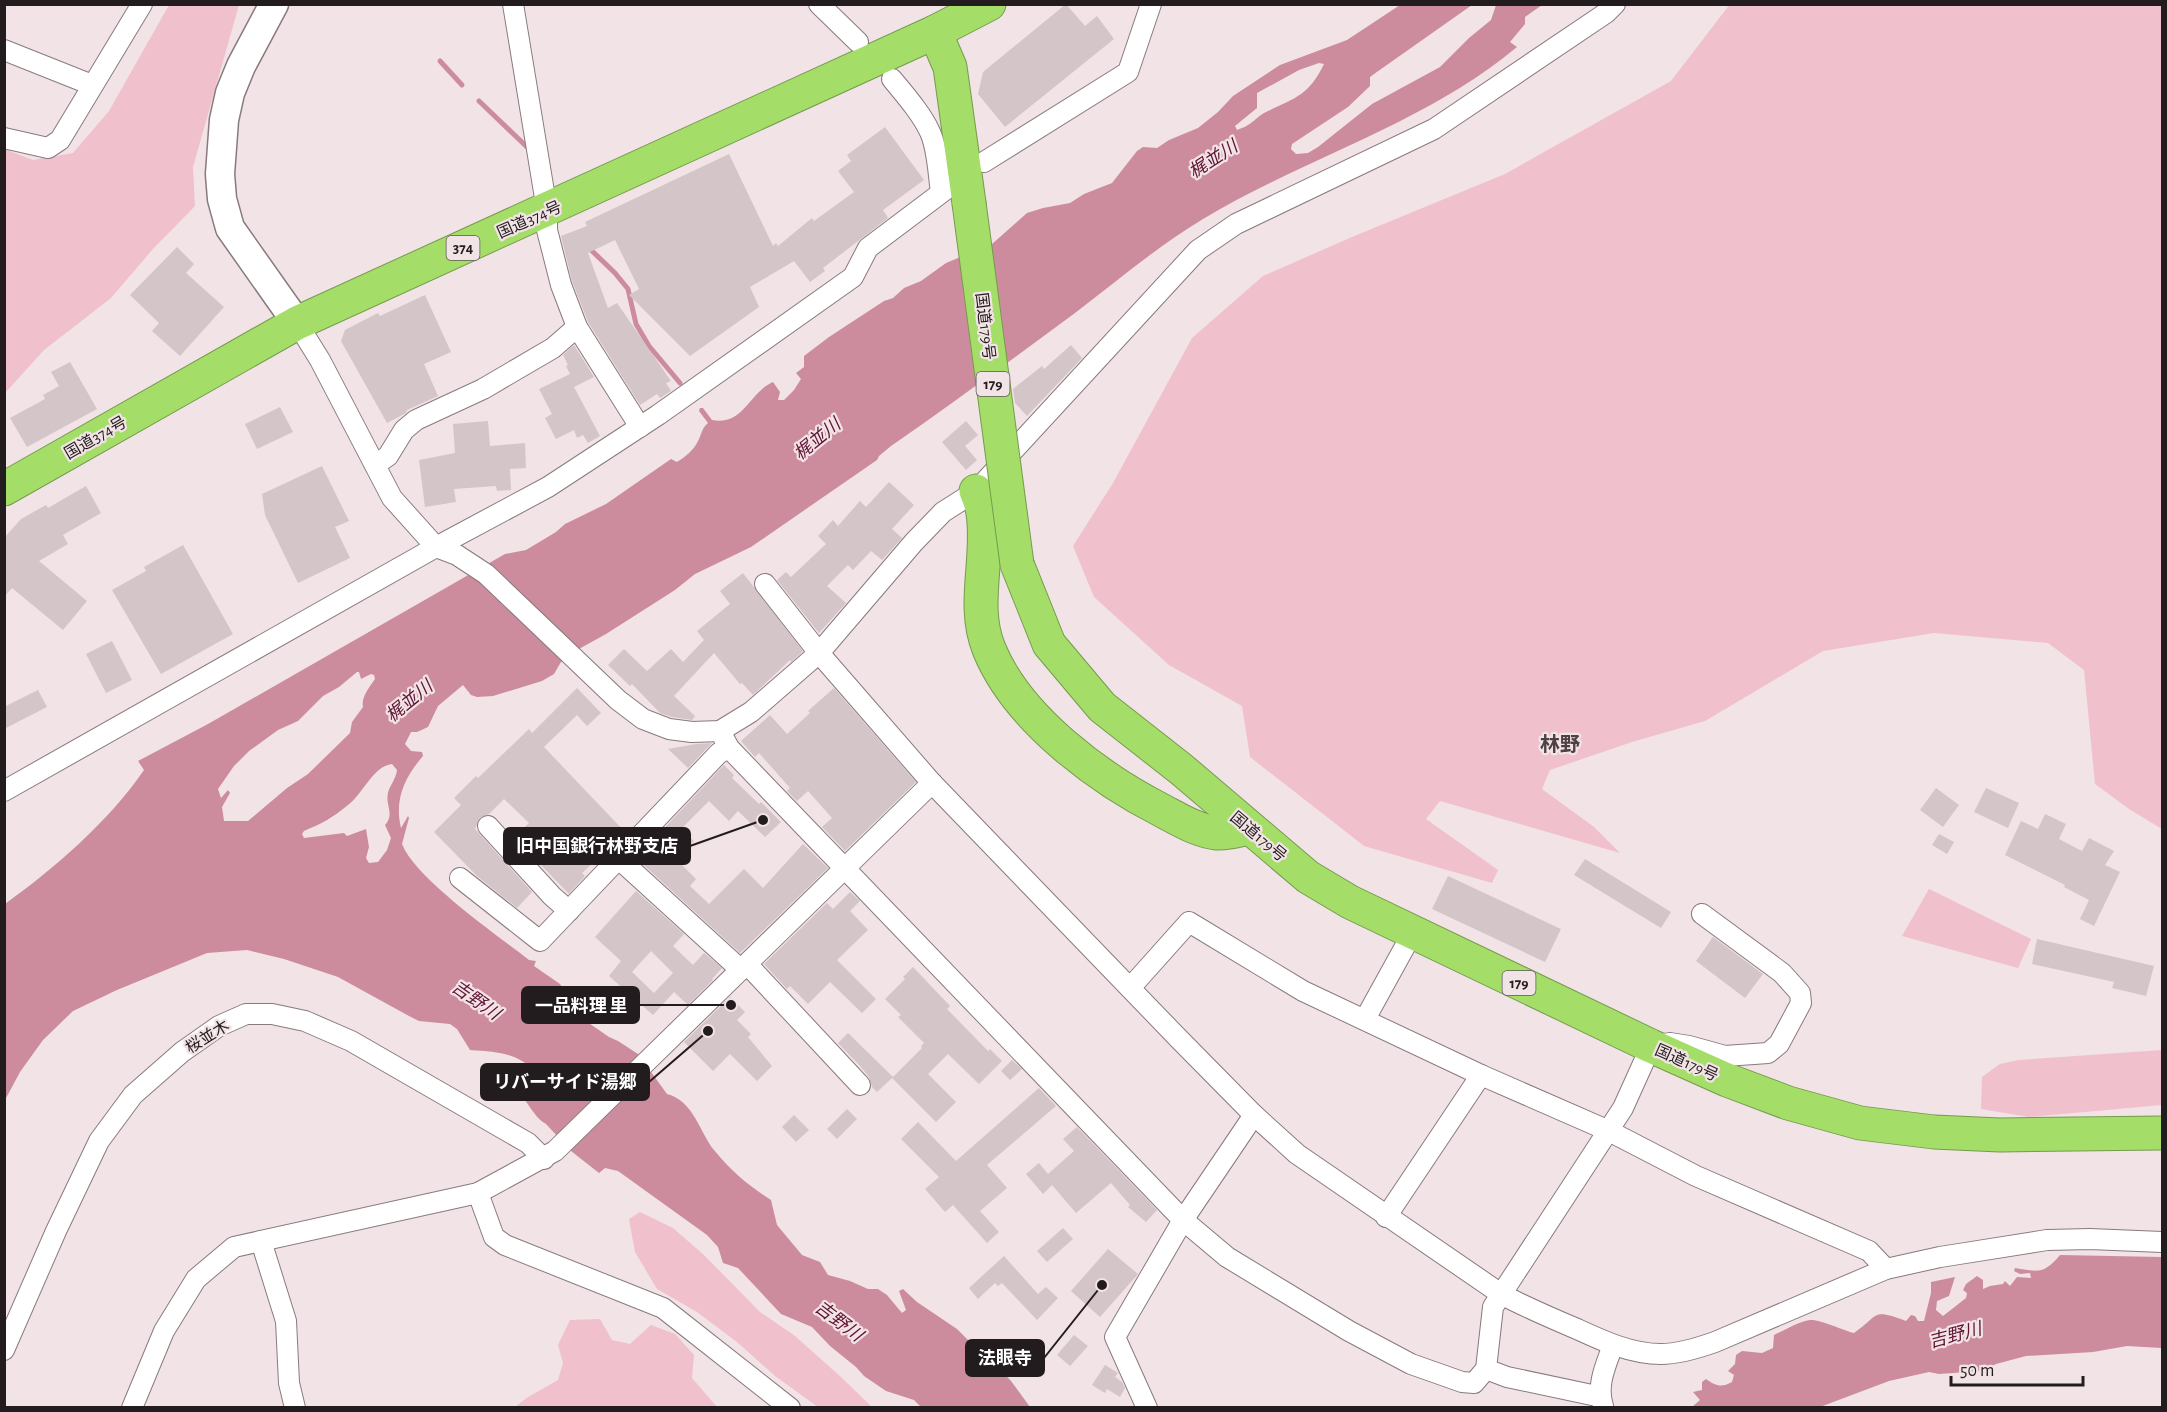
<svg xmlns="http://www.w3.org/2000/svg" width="2167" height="1412" viewBox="0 0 2167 1412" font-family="'Alegreya Sans','Noto Sans JP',sans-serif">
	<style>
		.green { fill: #f0c0cd }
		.water { fill: #cc8c9e; fill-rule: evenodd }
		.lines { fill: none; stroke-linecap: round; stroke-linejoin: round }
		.stream { stroke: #cc8c9e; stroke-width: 5 }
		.building { fill: #d4c5c8; fill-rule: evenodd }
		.street-casing { stroke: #887a7e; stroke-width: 22 }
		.secondary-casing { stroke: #887a7e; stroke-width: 31 }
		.highway-casing { stroke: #769a4e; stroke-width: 35 }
		.street { stroke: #fff; stroke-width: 20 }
		.secondary { stroke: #fff; stroke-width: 28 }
		.highway { stroke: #a4de68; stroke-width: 33 }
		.highway-bridge-casing { stroke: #769a4e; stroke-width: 35; stroke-linecap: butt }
		.highway-bridge { stroke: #a4de68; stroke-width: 33 }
		.labels { text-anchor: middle; stroke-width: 4.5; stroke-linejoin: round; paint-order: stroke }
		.shield { fill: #f2e3e6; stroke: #60585a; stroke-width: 1.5 }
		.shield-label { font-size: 15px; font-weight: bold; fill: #221c1e }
		.street-label { font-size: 16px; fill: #221c1e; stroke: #f2e3e6 }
		.water-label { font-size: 18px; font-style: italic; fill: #5e1332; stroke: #f2e3e6 }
		.quarter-label { font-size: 20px; font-weight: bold; fill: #4e4144; stroke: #f2e3e6 }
		.leader { fill: none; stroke: #221c1e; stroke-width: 2 }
		.callout-dot { fill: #221c1e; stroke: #f2e3e6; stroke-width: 2 }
		.callout { fill: #221c1e; stroke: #221c1e; stroke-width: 2 }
		.callout-label { font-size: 18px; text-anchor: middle; font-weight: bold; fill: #fff }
	</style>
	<rect width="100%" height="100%" fill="#f2e3e6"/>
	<g class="green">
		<polygon points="1730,4 2162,5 2162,829 2129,809 2095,784 2084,670 2048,643 1934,633 1823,651 1705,721 1632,742 1550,770 1542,789 1594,827 1620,853 1440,801 1426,819 1498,870 1492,883 1364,846 1250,757 1242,706 1169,665 1094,597 1073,546 1113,483 1192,338 1263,276 1352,237 1505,174 1671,81"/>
		<polygon points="169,5 239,5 193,167 195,206 152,250 111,298 44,350 5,393 4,149 33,160 73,153 109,111"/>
		<polygon points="1929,889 2031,939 2018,968 1902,936"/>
		<polygon points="2162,1050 2162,1105 2029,1117 1981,1109 1982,1077 2000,1064 2018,1060"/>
		<polygon points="640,1212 673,1228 704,1255 760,1312 795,1336 841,1377 872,1407 818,1407 775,1376 737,1342 697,1312 657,1289 635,1252 629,1219"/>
		<polygon points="600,1319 612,1340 630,1344 651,1325 675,1334 694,1355 692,1378 717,1407 515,1407 528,1397 558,1380 563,1363 558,1345 570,1320"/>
	</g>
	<g class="water">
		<path d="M1400,5H1472L1374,74L1370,77V86L1348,107L1292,144L1291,149L1296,154L1308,153L1318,147L1372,104L1440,67L1469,38L1491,20L1496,5H1542L1525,17V24L1510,42L1517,47C1425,124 1304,158 1203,219C1158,246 1117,281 1075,313C1014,358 953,403 891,446L879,456L877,460L751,547L695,574L675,590L606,634L577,650L561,662L554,674L542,681L493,696L477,697L471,695L463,685L438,706L428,727L417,732H411L405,744L411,751L422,752L423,756C405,777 394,799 401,828L408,816L409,818L402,844C415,878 497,935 529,960L536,961L534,966L560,984L580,1017L609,1037L618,1041L638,1054L667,1094C694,1101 700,1133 714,1150C731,1171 749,1186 771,1200L777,1225L802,1255L820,1262L828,1275L850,1281L868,1289H878L887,1295L902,1313L906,1310L899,1291L903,1289L917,1302L957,1329L976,1348L986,1354L1011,1381L1030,1407H921L914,1400L886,1391L864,1376L856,1367L830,1346L812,1327L781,1314L738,1268L723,1263L718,1247L707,1235L618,1171L605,1168L599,1173L571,1151L546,1124C534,1118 528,1101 518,1092L519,1089L535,1078V1070C513,1052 498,1052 470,1050L457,1029L450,1024L419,1021L409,1016L338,977L284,959L247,950L207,953L117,990L73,1011L43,1040L20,1072L5,1100V904C55,868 109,821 144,770L138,761L208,724L505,554L526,550L556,532L565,524L606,504L671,459L677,462C685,457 694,450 698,441C702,434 701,429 708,423L699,411L700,408H703L712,420C744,426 748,393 773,382L780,392L778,400H784L794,390L801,379L796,373L804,367V356L829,337L884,301L893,298L904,288L921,281L946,263L992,244L1027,213L1043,208L1070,203L1084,194L1112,183L1137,151L1143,147L1157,148L1169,140L1198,128L1218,112L1233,96L1280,65L1347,40ZM1319,63L1324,64C1308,97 1294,98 1264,113C1253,120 1252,125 1237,130L1235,126L1257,108V93L1299,70ZM357,672H359L361,679L371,674L374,675L375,679C369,688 361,697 363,707L352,722L350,733L308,774L287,788L248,821H224L222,807L230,793L228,790L221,798L218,789L234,766L249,751L278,730L298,721L323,696L339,687ZM392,764L397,770C396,779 390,785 388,793C385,805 395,814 385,825L391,838L387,850L378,862L369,863L366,858L369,847L366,829L347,836L344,833L304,838L302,834L304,831C323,823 332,818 348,805C363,794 373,766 392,764Z"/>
		<path d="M2060,1255L2162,1257V1348L2127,1346L2093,1352L2026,1356L1996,1364L1982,1371L1939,1374L1929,1372L1889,1381L1820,1407H1692L1700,1400L1693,1392L1702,1390V1382L1706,1379C1716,1386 1721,1388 1732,1382L1734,1375L1728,1371L1735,1364L1736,1355L1742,1351L1762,1353L1773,1348L1774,1335C1785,1330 1798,1322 1810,1320C1820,1319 1842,1330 1854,1333C1880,1315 1871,1308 1906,1321L1911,1315L1915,1316L1918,1321H1924L1931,1293V1282L1955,1277L1949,1296L1937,1301L1936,1310L1943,1316L1966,1298L1967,1293L1963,1290L1966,1284L1977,1276L1983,1280V1289L1990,1286L2003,1284L2005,1281L2010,1286L2017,1277L2031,1278L2030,1273L2020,1274L2014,1271L2015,1268C2039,1272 2044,1274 2060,1255Z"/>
	</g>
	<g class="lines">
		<g class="stream">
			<polyline points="440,61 462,85"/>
			<polyline points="479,101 528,148"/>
			<polyline points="589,248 615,273 628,289 636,324 649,346 680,383"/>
		</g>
	</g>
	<g class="building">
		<polygon points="1066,4 1085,26 1097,16 1114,39 1005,127 978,94 983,72"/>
		<polygon points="885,127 924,180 883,210 888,218 823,268 825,271 810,282 794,261 750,287 759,307 690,356 629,295 639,289 615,240 588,253 608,308 617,303 671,381 666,383 671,391 660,398 657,394 640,405 588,322 572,281 561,236 587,226 585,222 729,154 773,246 776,243 778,246 812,218 814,221 854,192 838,171 851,161 847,155"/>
		<polygon points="177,247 194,264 186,273 224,307 180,356 152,331 159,323 130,295"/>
		<polygon points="425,295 451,352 424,364 438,396 407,410 406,413 387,423 341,341 345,330 378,313 380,316"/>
		<polygon points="574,345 594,377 574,387 600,436 588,443 583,435 577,438 574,430 556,439 545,418 552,414 539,389 570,374 566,366 568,365 563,355"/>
		<polygon points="1071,345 1082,358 1027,416 1015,403 1013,389 1042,366 1044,369"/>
		<polygon points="70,362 97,409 27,447 10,418 45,399 43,395 59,386 51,372"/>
		<polygon points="280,407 293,432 257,449 245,424"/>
		<polygon points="488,421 490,446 525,443 526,468 510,469 511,490 497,491 496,486 454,489 456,502 425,507 419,460 455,453 453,424"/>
		<polygon points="966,421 978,435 965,446 977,460 966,470 942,442"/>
		<polygon points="322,466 349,521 335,527 350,558 298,583 265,515 262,494"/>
		<polygon points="889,482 914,505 892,529 902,538 882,560 871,551 853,570 848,565 827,586 846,603 819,633 777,580 786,572 791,577 826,544 818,536 833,520 838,526 860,501 866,507"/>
		<polygon points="86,486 101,513 63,535 68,544 39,561 87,601 63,630 12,588 4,597 4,538 21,519 46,505 48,508"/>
		<polygon points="183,545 233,634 161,674 112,590 146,571 144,567"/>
		<polygon points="743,573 803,651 791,662 790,660 753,695 742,683 740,684 714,653 674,696 695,716 692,720 672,717 660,713 632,684 630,686 608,665 624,649 647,671 671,649 683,662 704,640 697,631 730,604 720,591"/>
		<polygon points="112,641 132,680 106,693 86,654"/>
		<polygon points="577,688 601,713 587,726 577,715 544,747 626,833 582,873 585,876 569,894 514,837 529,823 504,799 489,814 480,818 475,829 532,892 517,908 477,876 434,832 461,805 454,798 476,776 478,778 529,729 532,733"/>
		<polygon points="834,688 916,782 845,851 822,827 832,818 808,791 797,801 787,791 790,788 759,753 755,757 741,741 770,715 787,734 810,713 808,711"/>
		<polygon points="38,690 47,707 4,729 4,707"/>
		<polygon points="712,743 688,768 668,749 696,744"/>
		<polygon points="724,765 734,775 732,778 759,804 761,802 781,822 765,837 738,811 729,821 709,801 681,829 694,841 676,859 696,879 690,886 709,904 744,869 763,888 803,844 828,868 740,953 636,858"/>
		<polygon points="1936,788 1959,805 1943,827 1920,810"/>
		<polygon points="1986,788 2019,803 2008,828 1974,812"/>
		<polygon points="2045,814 2066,824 2059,839 2082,851 2089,838 2114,851 2105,865 2120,872 2094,926 2080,919 2089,900 2064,887 2065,885 2005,855 2021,821 2038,829"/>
		<polygon points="1939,834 1954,842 1947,854 1932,845"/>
		<polygon points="1585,859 1671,912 1661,928 1574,875"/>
		<polygon points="1448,876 1561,929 1545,962 1432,909"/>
		<path d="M636,891L684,934L673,946L693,965L704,953L722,968L712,979L713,980L688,1005L674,992L653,1015L609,976L621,961L595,937ZM651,951L673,973L654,993L632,972Z"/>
		<polygon points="850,892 860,901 850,911 868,930 837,960 876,999 862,1013 830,982 808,1004 790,986 787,989 764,964 827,903 833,909"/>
		<polygon points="1713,937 1763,974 1745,998 1696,961"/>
		<polygon points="2037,939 2154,966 2146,996 2112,988 2114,982 2032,964"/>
		<polygon points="913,967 950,1006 947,1009 988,1051 990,1049 1002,1061 979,1084 948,1054 928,1074 956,1102 936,1122 892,1078 877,1092 872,1087 869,1077 860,1066 838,1043 848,1033 893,1077 922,1048 921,1046 924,1043 898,1017 901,1015 885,999 905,979 903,977"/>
		<polygon points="730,997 745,1012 737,1020 751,1034 748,1037 772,1066 757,1081 730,1054 713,1071 684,1042"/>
		<polygon points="1012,1060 1022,1069 1010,1080 1001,1071"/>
		<polygon points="1039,1088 1056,1106 987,1165 1007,1188 980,1211 999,1232 987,1243 953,1205 945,1212 925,1189 939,1177 901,1139 918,1122 956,1161"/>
		<polygon points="847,1109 857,1119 837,1139 827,1129"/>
		<polygon points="794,1115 809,1130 796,1142 782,1127"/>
		<polygon points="1077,1127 1157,1210 1146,1222 1128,1207 1130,1205 1111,1183 1076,1213 1052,1185 1043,1194 1026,1174 1039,1163 1048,1174 1074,1151 1063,1139"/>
		<polygon points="1063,1228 1073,1239 1047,1262 1037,1251"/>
		<polygon points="1108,1249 1138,1274 1100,1317 1071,1291"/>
		<polygon points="1004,1256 1038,1294 1046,1287 1058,1298 1037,1320 1002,1283 998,1286 995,1283 978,1299 969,1288"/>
		<polygon points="1074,1335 1088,1346 1070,1366 1057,1355"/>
		<polygon points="1105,1365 1118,1373 1115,1377 1122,1382 1125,1388 1120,1397 1107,1389 1105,1393 1092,1385"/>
	</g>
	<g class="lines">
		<g class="street-casing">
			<g id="street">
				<polyline points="513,4 547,210 547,230 561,285 577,327 640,427"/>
				<polyline points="819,4 858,42"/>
				<polyline points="4,50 92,85"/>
				<path d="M892,79C906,96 921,113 930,132C938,150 938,173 941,192"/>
				<polyline points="4,138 48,148 60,140 142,4"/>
				<polyline points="984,162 1128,72 1151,4"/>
				<polyline points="949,187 868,248 853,277 658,415 548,487 436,547 457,555 486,574 618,700 643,719 669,729 692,732 720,731 751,712 819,653 914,542 943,512 976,491 1198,250 1236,224 1434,129 1606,13 1615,4"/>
				<polyline points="375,465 388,456 404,430 416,420 483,389 553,348 577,327"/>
				<path d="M765,584L819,653L932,783L1180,1040L1254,1115L1297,1154L1501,1294C1525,1307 1551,1318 1577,1329C1603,1341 1631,1354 1661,1354C1679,1354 1698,1348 1715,1342L1886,1269L1940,1257L2047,1240L2090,1239L2162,1242"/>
				<polyline points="720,731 729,748 1183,1220 1227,1257 1349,1331 1411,1364 1462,1382 1474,1383 1486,1369 1493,1307 1623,1108 1651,1046 1670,1043 1689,1046 1725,1056 1768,1053 1779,1044 1801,1003 1800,993 1782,973 1702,914"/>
				<polyline points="4,791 436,547 392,498 320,360 297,323"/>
				<polyline points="488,826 552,896 569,911"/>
				<polyline points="618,858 741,970"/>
				<polyline points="460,878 540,941 719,753 729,748"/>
				<polyline points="747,964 860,1085"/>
				<polyline points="1130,988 1189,922 1303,991 1481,1075 1609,1131 1696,1176 1869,1251 1886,1269"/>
				<polyline points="1365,1019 1413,932"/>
				<polyline points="478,1193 494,1237 505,1245 663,1308 790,1408"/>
				<polyline points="1386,1217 1481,1075"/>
				<polyline points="261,1241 286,1321 289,1383 295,1408"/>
				<polyline points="4,1350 56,1231 99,1141 133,1095 182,1052 219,1026 246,1014 272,1014 305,1021 351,1041 528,1143 544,1159"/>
				<polyline points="1486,1369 1507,1377 1592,1395 1600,1395"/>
				<path d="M1603,1406C1596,1385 1606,1365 1613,1345"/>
				<polyline points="132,1408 164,1331 196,1279 234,1247 478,1193 555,1151 932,783"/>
				<polyline points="1147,1408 1115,1337 1183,1220 1254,1115"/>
			</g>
		</g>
		<g class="secondary-casing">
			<polyline id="secondary" points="274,4 241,66 230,93 224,120 220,174 222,199 230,228 297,323"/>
		</g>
		<g class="highway-casing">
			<g id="highway">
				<polyline points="935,32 950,67 969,203"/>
				<polyline points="4,489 297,323 935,32 989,4"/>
				<path d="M976,491C979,498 982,506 983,513C990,559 971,605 989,649C1017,718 1098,778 1163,811C1180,820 1198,831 1217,833C1227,834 1239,830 1249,828"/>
				<polyline points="1017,564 1049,644 1102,707 1181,769 1308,877 1350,902 1651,1046 1727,1080 1788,1103 1860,1123 1934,1132 2000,1135 2162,1133"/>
			</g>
		</g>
		<use href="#street" class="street"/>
		<use href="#secondary" class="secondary"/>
		<use href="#highway" class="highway"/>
		<g class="highway-bridge-casing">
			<polyline id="highway-bridge" points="969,203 1017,564"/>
		</g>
		<use href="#highway-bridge" class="highway-bridge"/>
	</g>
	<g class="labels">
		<g class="shield">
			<rect x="446.5" y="236" width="33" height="24" rx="4.5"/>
			<rect x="976.5" y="372" width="33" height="24" rx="4.5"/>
			<rect x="1502.5" y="971" width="33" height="24" rx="4.5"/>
		</g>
		<g class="shield-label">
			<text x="463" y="253">374</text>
			<text x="993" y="389">179</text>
			<text x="1519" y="988">179</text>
		</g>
		<g class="street-label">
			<text transform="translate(529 219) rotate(-24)" y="6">国道374号</text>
			<text transform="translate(986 326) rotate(83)" y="6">国道179号</text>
			<text transform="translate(95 437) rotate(-30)" y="6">国道374号</text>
			<text transform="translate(1259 836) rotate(40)" y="6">国道179号</text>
			<text transform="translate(207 1036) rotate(-32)" y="6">桜並木</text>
			<text transform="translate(1687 1062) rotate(24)" y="6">国道179号</text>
		</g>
		<g class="water-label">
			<text transform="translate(1213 159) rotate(-33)" y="6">梶並川</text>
			<text transform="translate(817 439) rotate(-39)" y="6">梶並川</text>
			<text transform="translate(409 701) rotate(-39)" y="6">梶並川</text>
			<text transform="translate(476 1000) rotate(35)" y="6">吉野川</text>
			<text transform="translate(839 1321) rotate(37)" y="6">吉野川</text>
			<text transform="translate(1955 1335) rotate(-15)" y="6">吉野川</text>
		</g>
		<g class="quarter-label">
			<text x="1560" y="751">林野</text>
		</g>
	</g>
	<path class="leader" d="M763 820L690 846M731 1005L639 1005M708 1031L649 1082M1102 1285L1044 1358"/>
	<g class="callout-dot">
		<circle cx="763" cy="820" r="6"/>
		<circle cx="731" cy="1005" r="6"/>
		<circle cx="708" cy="1031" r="6"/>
		<circle cx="1102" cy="1285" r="6"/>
	</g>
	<g class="callout">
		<rect x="504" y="828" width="186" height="36" rx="6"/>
		<rect x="522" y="987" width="117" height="36" rx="6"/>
		<rect x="481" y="1064" width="168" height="36" rx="6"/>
		<rect x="966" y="1340" width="78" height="36" rx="6"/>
	</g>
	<g class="callout-label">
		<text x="597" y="852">旧中国銀行林野支店</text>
		<text x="581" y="1012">一品料理 里</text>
		<text x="565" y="1088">リバーサイド湯郷</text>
		<text x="1005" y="1364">法眼寺</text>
	</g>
	<rect width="2167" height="1412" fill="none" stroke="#221c1e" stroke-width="12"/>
	<path d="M1951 1376v9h132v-9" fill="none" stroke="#221c1e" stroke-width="3"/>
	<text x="1960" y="1376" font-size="18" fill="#221c1e" stroke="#f2e3e6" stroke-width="4.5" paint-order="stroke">50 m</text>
</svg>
